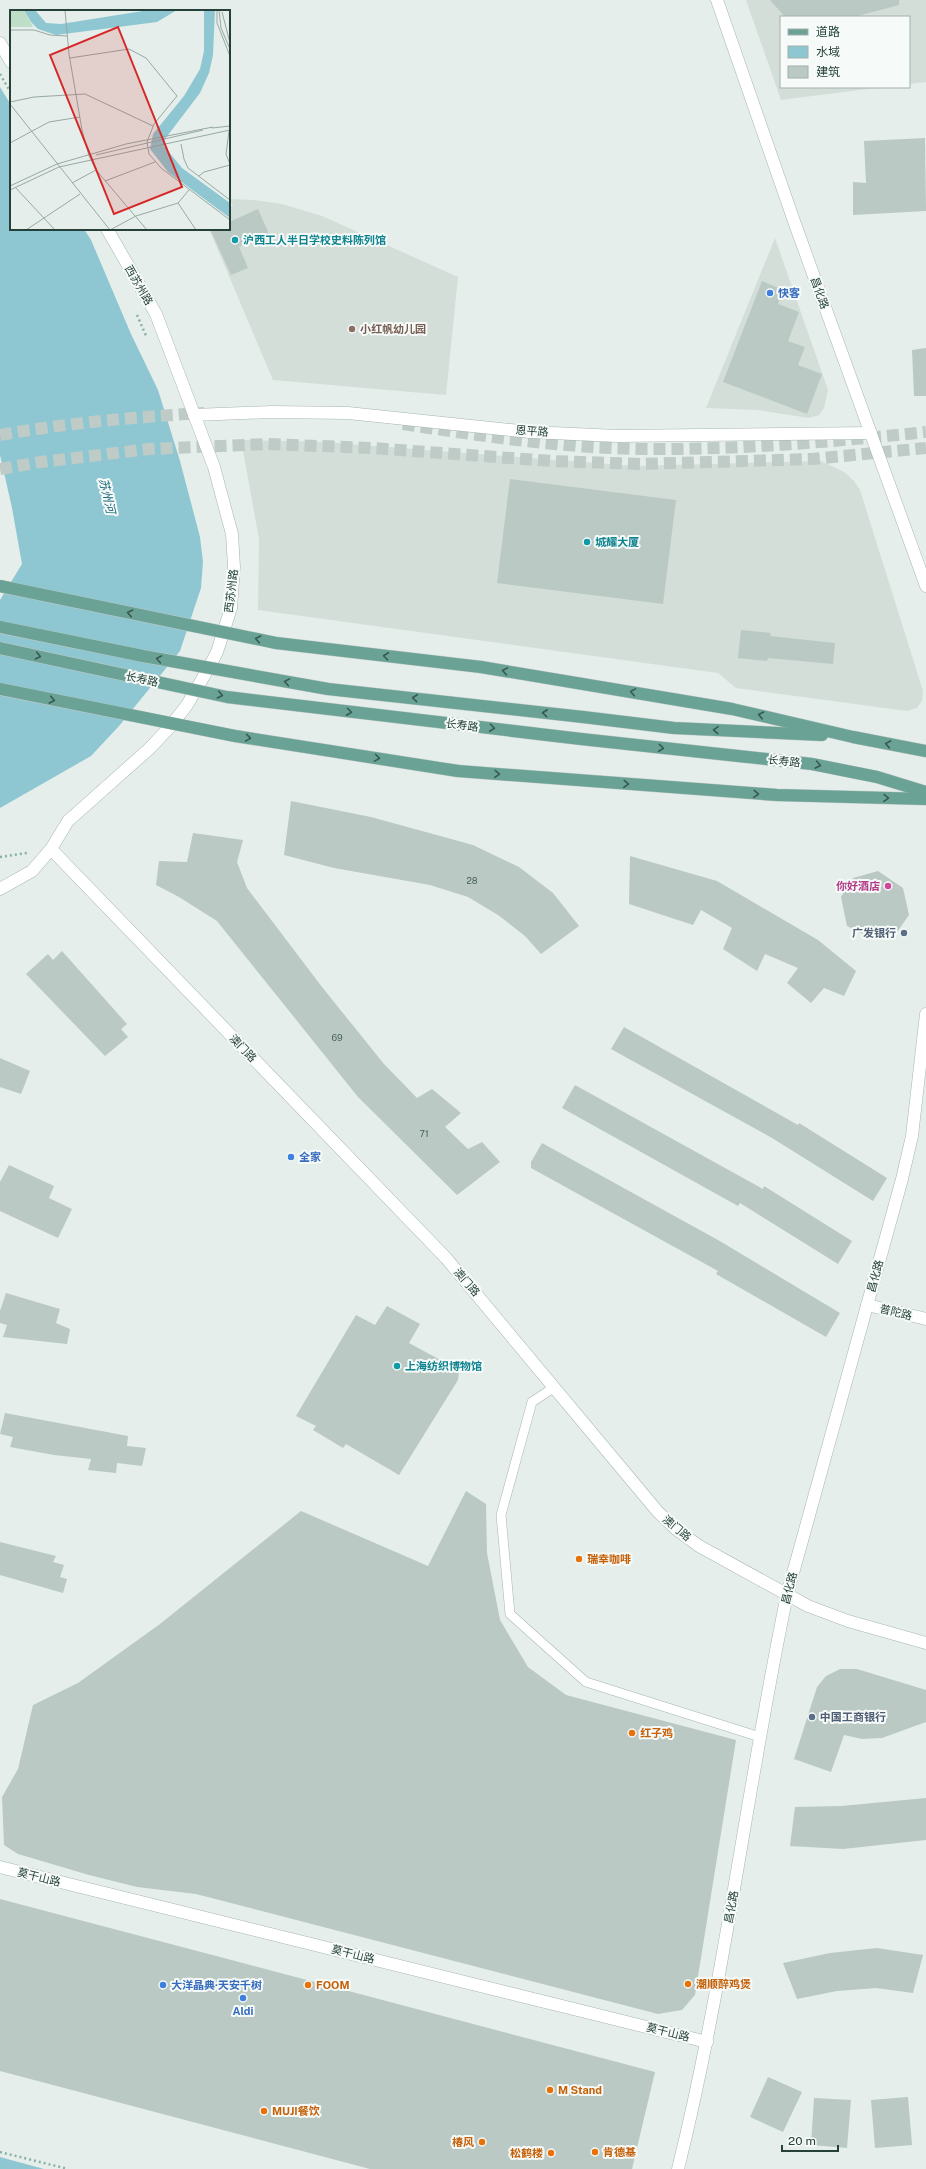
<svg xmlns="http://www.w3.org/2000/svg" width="926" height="2169" viewBox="0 0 926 2169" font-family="'Public Sans','Noto Sans SC',sans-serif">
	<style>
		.built { fill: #d3ded9 }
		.water { fill: #8ec7d2 }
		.building { fill: #bac9c3 }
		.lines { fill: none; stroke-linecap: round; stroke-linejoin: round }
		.highway-tunnel { stroke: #becbc7; stroke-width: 12; stroke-dasharray: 12 6; stroke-linecap: butt }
		.lane-casing { stroke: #a7b6b1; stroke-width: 10 }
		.street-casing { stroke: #a7b6b1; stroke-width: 13 }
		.primary-casing { stroke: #c2cac8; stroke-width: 13 }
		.path { stroke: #86b1a4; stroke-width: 2.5; stroke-dasharray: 2 3; stroke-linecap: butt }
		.lane { stroke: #fff; stroke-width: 9 }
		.street { stroke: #fff; stroke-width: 12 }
		.primary { stroke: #6aa395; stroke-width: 12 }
		.primary-bridge-casing { stroke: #c2cac8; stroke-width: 13; stroke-linecap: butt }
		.primary-bridge { stroke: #6aa395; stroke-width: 12 }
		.oneway { stroke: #365950 }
		.culture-dot { fill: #0f9aa8; stroke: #f6faf8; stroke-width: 1.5 }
		.shop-dot { fill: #3f7fe0; stroke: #f6faf8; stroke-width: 1.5 }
		.education-dot { fill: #8d6e63; stroke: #f6faf8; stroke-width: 1.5 }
		.hotel-dot { fill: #d1479c; stroke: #f6faf8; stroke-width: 1.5 }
		.service-dot { fill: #5c6f8a; stroke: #f6faf8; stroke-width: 1.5 }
		.food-dot { fill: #e8710a; stroke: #f6faf8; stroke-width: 1.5 }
		.labels { text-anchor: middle; stroke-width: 4; stroke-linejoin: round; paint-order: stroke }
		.number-label { font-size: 9px; fill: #4a625c }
		.culture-label { font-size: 11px; font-weight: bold; fill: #0d838f; stroke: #f6faf8; text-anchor: start }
		.street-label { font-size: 11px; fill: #244039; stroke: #f6faf8 }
		.shop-label { font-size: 11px; font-weight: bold; fill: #366cbe; stroke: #f6faf8; text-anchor: start }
		.education-label { font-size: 11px; font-weight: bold; fill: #785e54; stroke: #f6faf8; text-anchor: start }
		.hotel-label { font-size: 11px; font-weight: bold; fill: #b23c85; stroke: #f6faf8; text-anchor: end }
		.service-label { font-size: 11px; font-weight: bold; fill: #4e5e75; stroke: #f6faf8; text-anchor: end }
		.food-label { font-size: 11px; font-weight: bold; fill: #c56008; stroke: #f6faf8; text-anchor: start }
		.water-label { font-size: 12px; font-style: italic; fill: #1e6c7c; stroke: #f6faf8 }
		.inset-road { fill: none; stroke: #98a8a3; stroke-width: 1 }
		.view { fill: #d62828; fill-opacity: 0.15; stroke: #d62828; stroke-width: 2 }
		.inset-edge { fill: none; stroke: #244039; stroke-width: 2 }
	</style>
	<rect width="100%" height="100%" fill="#e5eeea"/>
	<g class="built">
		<polygon points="746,0 926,0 926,82 909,84 909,17 781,17 781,87 883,87 781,100"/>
		<polygon points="230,199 254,200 282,204 322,216 458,277 446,395 273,380 209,229 229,229 229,208 233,206"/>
		<polygon points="775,238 828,390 824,408 819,415 809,418 757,410 706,408"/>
		<polygon points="241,440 323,442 635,466 821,461 844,472 854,481 860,490 923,691 922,701 917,708 907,711 736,688 718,673 258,610 259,539"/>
	</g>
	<g class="water">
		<polygon points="0,87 11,105 11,229 84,229 91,240 131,334 158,390 180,461 200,537 203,562 201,588 180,651 119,726 91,756 0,808 0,600 22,564 12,508 0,455"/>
		<polygon points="0,2157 44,2169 0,2169"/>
	</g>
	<g class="building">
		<polygon points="770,0 899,0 899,5 854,17 785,17"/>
		<polygon points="925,138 926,211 853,215 853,182 866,183 864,141"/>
		<polygon points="258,209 269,234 239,247 248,268 231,275 210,229 229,229 229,222"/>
		<polygon points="762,281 783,290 778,304 799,312 788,341 805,347 798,365 822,374 807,414 723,382"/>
		<polygon points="926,348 926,396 914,396 912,350"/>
		<polygon points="510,479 676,500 663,604 497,583"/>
		<polygon points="741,630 771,633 770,636 835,643 833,664 768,658 767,661 738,658"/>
		<polygon points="291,801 371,817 473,845 519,867 553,893 579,926 541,954 525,936 498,915 468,897 430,885 334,868 284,855"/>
		<polygon points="193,833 243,840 237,862 247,888 322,987 384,1064 417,1098 432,1089 461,1113 445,1127 468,1149 482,1142 500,1162 457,1195 358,1097 217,921 179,897 156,885 159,861 187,862"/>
		<polygon points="630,856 717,881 818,940 856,971 844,996 824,988 811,1003 787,983 798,968 765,954 757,971 723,949 732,928 701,910 693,925 629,904"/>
		<polygon points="878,871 903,888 909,915 895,935 869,937 847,926 841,897 853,878"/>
		<polygon points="62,951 127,1024 121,1029 128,1037 105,1056 26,974 48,954 53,960"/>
		<polygon points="624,1027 798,1125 799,1123 887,1178 873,1201 772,1138 611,1049"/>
		<polygon points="0,1058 30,1071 21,1094 0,1087"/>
		<polygon points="575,1085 763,1189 764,1186 852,1241 838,1264 740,1203 738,1206 562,1108"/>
		<polygon points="542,1143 718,1240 840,1313 826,1337 716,1274 718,1271 531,1168 531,1162"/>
		<polygon points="9,1165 54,1186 49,1198 72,1209 58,1238 0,1211 0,1182"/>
		<polygon points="6,1293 60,1309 56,1323 70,1329 67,1344 3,1337 7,1325 0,1323 0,1311"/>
		<polygon points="387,1306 420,1324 409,1343 459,1370 458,1380 399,1475 346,1444 343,1448 313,1430 316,1426 296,1416 356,1315 375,1325"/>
		<polygon points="5,1413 128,1436 127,1446 146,1448 142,1466 117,1463 116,1473 88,1470 91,1459 54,1455 10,1447 13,1437 0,1434"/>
		<polygon points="466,1491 486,1504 487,1553 500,1620 528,1667 566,1695 736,1740 695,1995 682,2010 658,2014 196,1894 137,1887 89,1875 18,1854 4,1845 2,1797 18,1769 33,1705 78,1683 160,1624 301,1511 428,1566"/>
		<polygon points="0,1542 56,1556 53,1562 64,1565 60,1577 67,1579 63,1593 0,1575"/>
		<polygon points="840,1669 857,1669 926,1690 926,1722 882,1738 862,1739 844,1735 831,1772 794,1759 817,1687 826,1676"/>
		<polygon points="926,1798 926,1840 843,1849 790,1846 795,1807 841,1806"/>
		<polygon points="0,1899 655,2072 632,2169 370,2169 0,2071"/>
		<polygon points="877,1948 923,1955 913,1993 876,1988 837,1991 797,1999 783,1963 830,1953"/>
		<polygon points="768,2077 802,2092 783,2132 750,2117"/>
		<polygon points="908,2097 912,2145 875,2148 871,2100"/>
		<polygon points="814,2098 851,2100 847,2148 811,2145"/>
	</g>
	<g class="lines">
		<g class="highway-tunnel">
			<path d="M403,424C482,436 562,448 642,449C737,450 831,442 926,432"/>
			<path d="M0,435C67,423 135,417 204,413"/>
			<polyline points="0,469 41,462 149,449 267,444 372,448 552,461 641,464 812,459 926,448"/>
		</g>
		<g class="lane-casing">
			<polyline id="lane" points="553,1388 532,1402 501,1515 510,1614 586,1682 760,1737"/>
		</g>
		<g class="street-casing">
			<g id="street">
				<polyline points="717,0 795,224 926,586"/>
				<polyline points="0,43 11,62"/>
				<polyline points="194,415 271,412 348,413 530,432 617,436 871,433"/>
				<polyline points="51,849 446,1258 658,1512 677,1530 699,1546 808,1606 848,1621 926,1643"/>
				<polyline points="0,889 32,871 51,849 68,821 149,749 169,728 187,705 208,669 217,652 231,608 234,567 232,534 214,467 156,314 107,229"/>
				<polyline points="867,1305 926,1319"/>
				<polyline points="0,1867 707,2042"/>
				<path d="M678,2169C725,1980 747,1786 787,1595L902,1179L912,1136L926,1014"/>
			</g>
		</g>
		<g class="primary-casing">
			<g id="primary">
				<polyline points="481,667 732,709 853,737 926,751"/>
				<polyline points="583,717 674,728 822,735"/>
				<polyline points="581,739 812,764 877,777 926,792"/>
				<polyline points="458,771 777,795 926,799"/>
			</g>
		</g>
		<g class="path">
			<polyline points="0,74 11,93"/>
			<polyline points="137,315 147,338"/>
			<polyline points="0,857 27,853"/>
			<polyline points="0,2152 68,2169"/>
		</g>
		<use href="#lane" class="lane"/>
		<use href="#street" class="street"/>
		<use href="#primary" class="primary"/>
		<g class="primary-bridge-casing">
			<g id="primary-bridge">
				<polyline points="0,586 276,643 481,667"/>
				<polyline points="0,627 143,656 328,689 583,717"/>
				<polyline points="0,648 227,697 581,739"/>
				<polyline points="0,689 235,736 458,771"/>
			</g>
		</g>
		<use href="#primary-bridge" class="primary-bridge"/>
	</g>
	<defs><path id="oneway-chevron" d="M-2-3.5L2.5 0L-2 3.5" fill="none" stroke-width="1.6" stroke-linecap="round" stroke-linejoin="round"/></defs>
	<g class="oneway">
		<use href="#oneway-chevron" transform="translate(130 613) rotate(-168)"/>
		<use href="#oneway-chevron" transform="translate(258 639) rotate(-168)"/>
		<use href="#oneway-chevron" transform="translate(38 656) rotate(12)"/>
		<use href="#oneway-chevron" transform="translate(386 656) rotate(-173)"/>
		<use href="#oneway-chevron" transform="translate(159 659) rotate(-170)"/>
		<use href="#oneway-chevron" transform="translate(505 671) rotate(-170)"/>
		<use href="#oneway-chevron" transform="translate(287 682) rotate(-170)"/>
		<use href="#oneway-chevron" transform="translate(633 692) rotate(-170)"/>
		<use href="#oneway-chevron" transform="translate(220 695) rotate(12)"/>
		<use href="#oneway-chevron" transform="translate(415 698) rotate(-174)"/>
		<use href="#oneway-chevron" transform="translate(52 700) rotate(11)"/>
		<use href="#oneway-chevron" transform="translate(349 712) rotate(7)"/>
		<use href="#oneway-chevron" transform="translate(545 713) rotate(-174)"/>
		<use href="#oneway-chevron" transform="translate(761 715) rotate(-167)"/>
		<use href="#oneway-chevron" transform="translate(492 728) rotate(7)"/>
		<use href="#oneway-chevron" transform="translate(716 730) rotate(-177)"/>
		<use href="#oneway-chevron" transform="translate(248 738) rotate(9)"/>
		<use href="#oneway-chevron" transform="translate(888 744) rotate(-169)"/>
		<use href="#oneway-chevron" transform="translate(661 748) rotate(6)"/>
		<use href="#oneway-chevron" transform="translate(377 758) rotate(9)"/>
		<use href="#oneway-chevron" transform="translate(818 765) rotate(11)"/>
		<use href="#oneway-chevron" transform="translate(497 774) rotate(4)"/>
		<use href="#oneway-chevron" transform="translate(626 784) rotate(4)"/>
		<use href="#oneway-chevron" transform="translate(756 794) rotate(4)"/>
		<use href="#oneway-chevron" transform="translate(886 798) rotate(1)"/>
	</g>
	<g class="culture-dot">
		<circle cx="235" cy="240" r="4"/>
		<circle cx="587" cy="542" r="4"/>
		<circle cx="397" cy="1366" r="4"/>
	</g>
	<g class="shop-dot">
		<circle cx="770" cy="293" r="4"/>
		<circle cx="291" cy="1157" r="4"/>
		<circle cx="163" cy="1985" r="4"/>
		<circle cx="243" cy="1998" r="4"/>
	</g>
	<circle class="education-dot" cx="352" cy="329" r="4"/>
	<circle class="hotel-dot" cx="888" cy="886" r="4"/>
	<g class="service-dot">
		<circle cx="904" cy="933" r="4"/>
		<circle cx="812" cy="1717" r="4"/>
	</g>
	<g class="food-dot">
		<circle cx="579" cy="1559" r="4"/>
		<circle cx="632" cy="1733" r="4"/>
		<circle cx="688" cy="1984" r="4"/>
		<circle cx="308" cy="1985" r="4"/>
		<circle cx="550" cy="2090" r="4"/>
		<circle cx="264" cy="2111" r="4"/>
		<circle cx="482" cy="2142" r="4"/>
		<circle cx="595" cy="2152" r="4"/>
		<circle cx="551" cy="2153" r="4"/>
	</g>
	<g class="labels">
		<g class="number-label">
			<text x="472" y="884">28</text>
			<text x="337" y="1041">69</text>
			<text x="424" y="1137">71</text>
		</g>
		<g class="culture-label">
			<text x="243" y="244">沪西工人半日学校史料陈列馆</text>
			<text x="595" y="546">城耀大厦</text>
			<text x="405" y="1370">上海纺织博物馆</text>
		</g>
		<g class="street-label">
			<text transform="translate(139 285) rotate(60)" y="4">西苏州路</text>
			<text transform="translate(820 293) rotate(70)" y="4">昌化路</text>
			<text transform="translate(532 431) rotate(4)" y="4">恩平路</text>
			<text transform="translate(231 591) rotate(-83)" y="4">西苏州路</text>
			<text transform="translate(142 679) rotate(12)" y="4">长寿路</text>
			<text transform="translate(462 725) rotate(7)" y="4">长寿路</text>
			<text transform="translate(784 761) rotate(6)" y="4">长寿路</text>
			<text transform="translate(243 1048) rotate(46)" y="4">澳门路</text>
			<text transform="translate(875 1276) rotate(-75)" y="4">昌化路</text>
			<text transform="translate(467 1282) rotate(49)" y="4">澳门路</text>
			<text transform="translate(896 1312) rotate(14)" y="4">普陀路</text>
			<text transform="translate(677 1528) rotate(40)" y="4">澳门路</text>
			<text transform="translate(789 1588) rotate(-76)" y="4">昌化路</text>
			<text transform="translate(39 1877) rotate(14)" y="4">莫干山路</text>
			<text transform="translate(731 1907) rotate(-80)" y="4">昌化路</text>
			<text transform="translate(353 1954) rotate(14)" y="4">莫干山路</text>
			<text transform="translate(668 2032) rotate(14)" y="4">莫干山路</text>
		</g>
		<g class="shop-label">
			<text x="778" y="297">快客</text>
			<text x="299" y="1161">全家</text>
			<text x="171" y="1989">大洋晶典·天安千树</text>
			<text x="243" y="2015" text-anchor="middle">Aldi</text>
		</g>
		<g class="education-label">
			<text x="360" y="333">小红帆幼儿园</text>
		</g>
		<g class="hotel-label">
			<text x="880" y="890">你好酒店</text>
		</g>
		<g class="service-label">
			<text x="896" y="937">广发银行</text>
			<text x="820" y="1721" text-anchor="start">中国工商银行</text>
		</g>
		<g class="food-label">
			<text x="587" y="1563">瑞幸咖啡</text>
			<text x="640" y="1737">红子鸡</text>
			<text x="696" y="1988">潮顺醉鸡煲</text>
			<text x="316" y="1989">FOOM</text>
			<text x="558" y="2094">M Stand</text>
			<text x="272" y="2115">MUJI餐饮</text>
			<text x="474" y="2146" text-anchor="end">椿风</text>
			<text x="603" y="2156">肯德基</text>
			<text x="543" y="2157" text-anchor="end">松鹤楼</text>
		</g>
		<g class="water-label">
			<text transform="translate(107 496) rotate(77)" y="4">苏州河</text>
		</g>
	</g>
	<g transform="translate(10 10)">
		<rect width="220" height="220" fill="#e5eeea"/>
		<path d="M0,0H14L23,17H0Z" fill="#bfdec7"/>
		<path d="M14,0H25L36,13L51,14L139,0H167L147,12L46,25L28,19L21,12ZM194,0H205L203,45L199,63L190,83L155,129L154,136L172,158L220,193V208L158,162L140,139L143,124L174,86L190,59L194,41Z" fill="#8ec7d2"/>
		<path class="inset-road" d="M55,0L59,44L72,120L79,146L86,160L137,220M207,0V13L220,46M209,0L211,18L220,39M212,2L220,33M0,20H24L40,25L57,26M60,48L119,39L136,48L167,86L144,114L137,132L139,144L151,158L220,210M0,92L24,87L75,84L143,116M0,94L100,220M202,118L220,116M219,121L216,144L220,154M0,133L39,112L70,107M171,134L174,149L178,158L220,190M86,145L193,120M189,166L194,162L220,155M95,171L145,152M62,173L86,160M0,176L47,154L116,134L203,117M5,177L45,220M0,180L49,157L220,120M168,193L186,220M16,220L70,184M100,220L126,206L168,193L179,180"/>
		<path class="view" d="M108,17L172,177L104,204L40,45Z"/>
		<rect width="220" height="220" class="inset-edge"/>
	</g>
	<rect x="780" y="16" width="130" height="72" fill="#f6faf8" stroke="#a2b0ac"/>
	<rect x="788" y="29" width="20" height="6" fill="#6aa395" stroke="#a2b0ac"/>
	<text x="816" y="36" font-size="12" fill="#244039">道路</text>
	<rect x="788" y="46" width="20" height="12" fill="#8ec7d2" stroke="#a2b0ac"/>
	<text x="816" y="56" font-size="12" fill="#244039">水域</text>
	<rect x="788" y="66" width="20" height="12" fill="#bac9c3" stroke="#a2b0ac"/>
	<text x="816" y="76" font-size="12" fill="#244039">建筑</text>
	<path d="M782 2145v6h56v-6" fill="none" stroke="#244039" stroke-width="2"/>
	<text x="788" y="2145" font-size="12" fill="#244039" stroke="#f6faf8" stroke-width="3" paint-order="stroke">20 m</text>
</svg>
